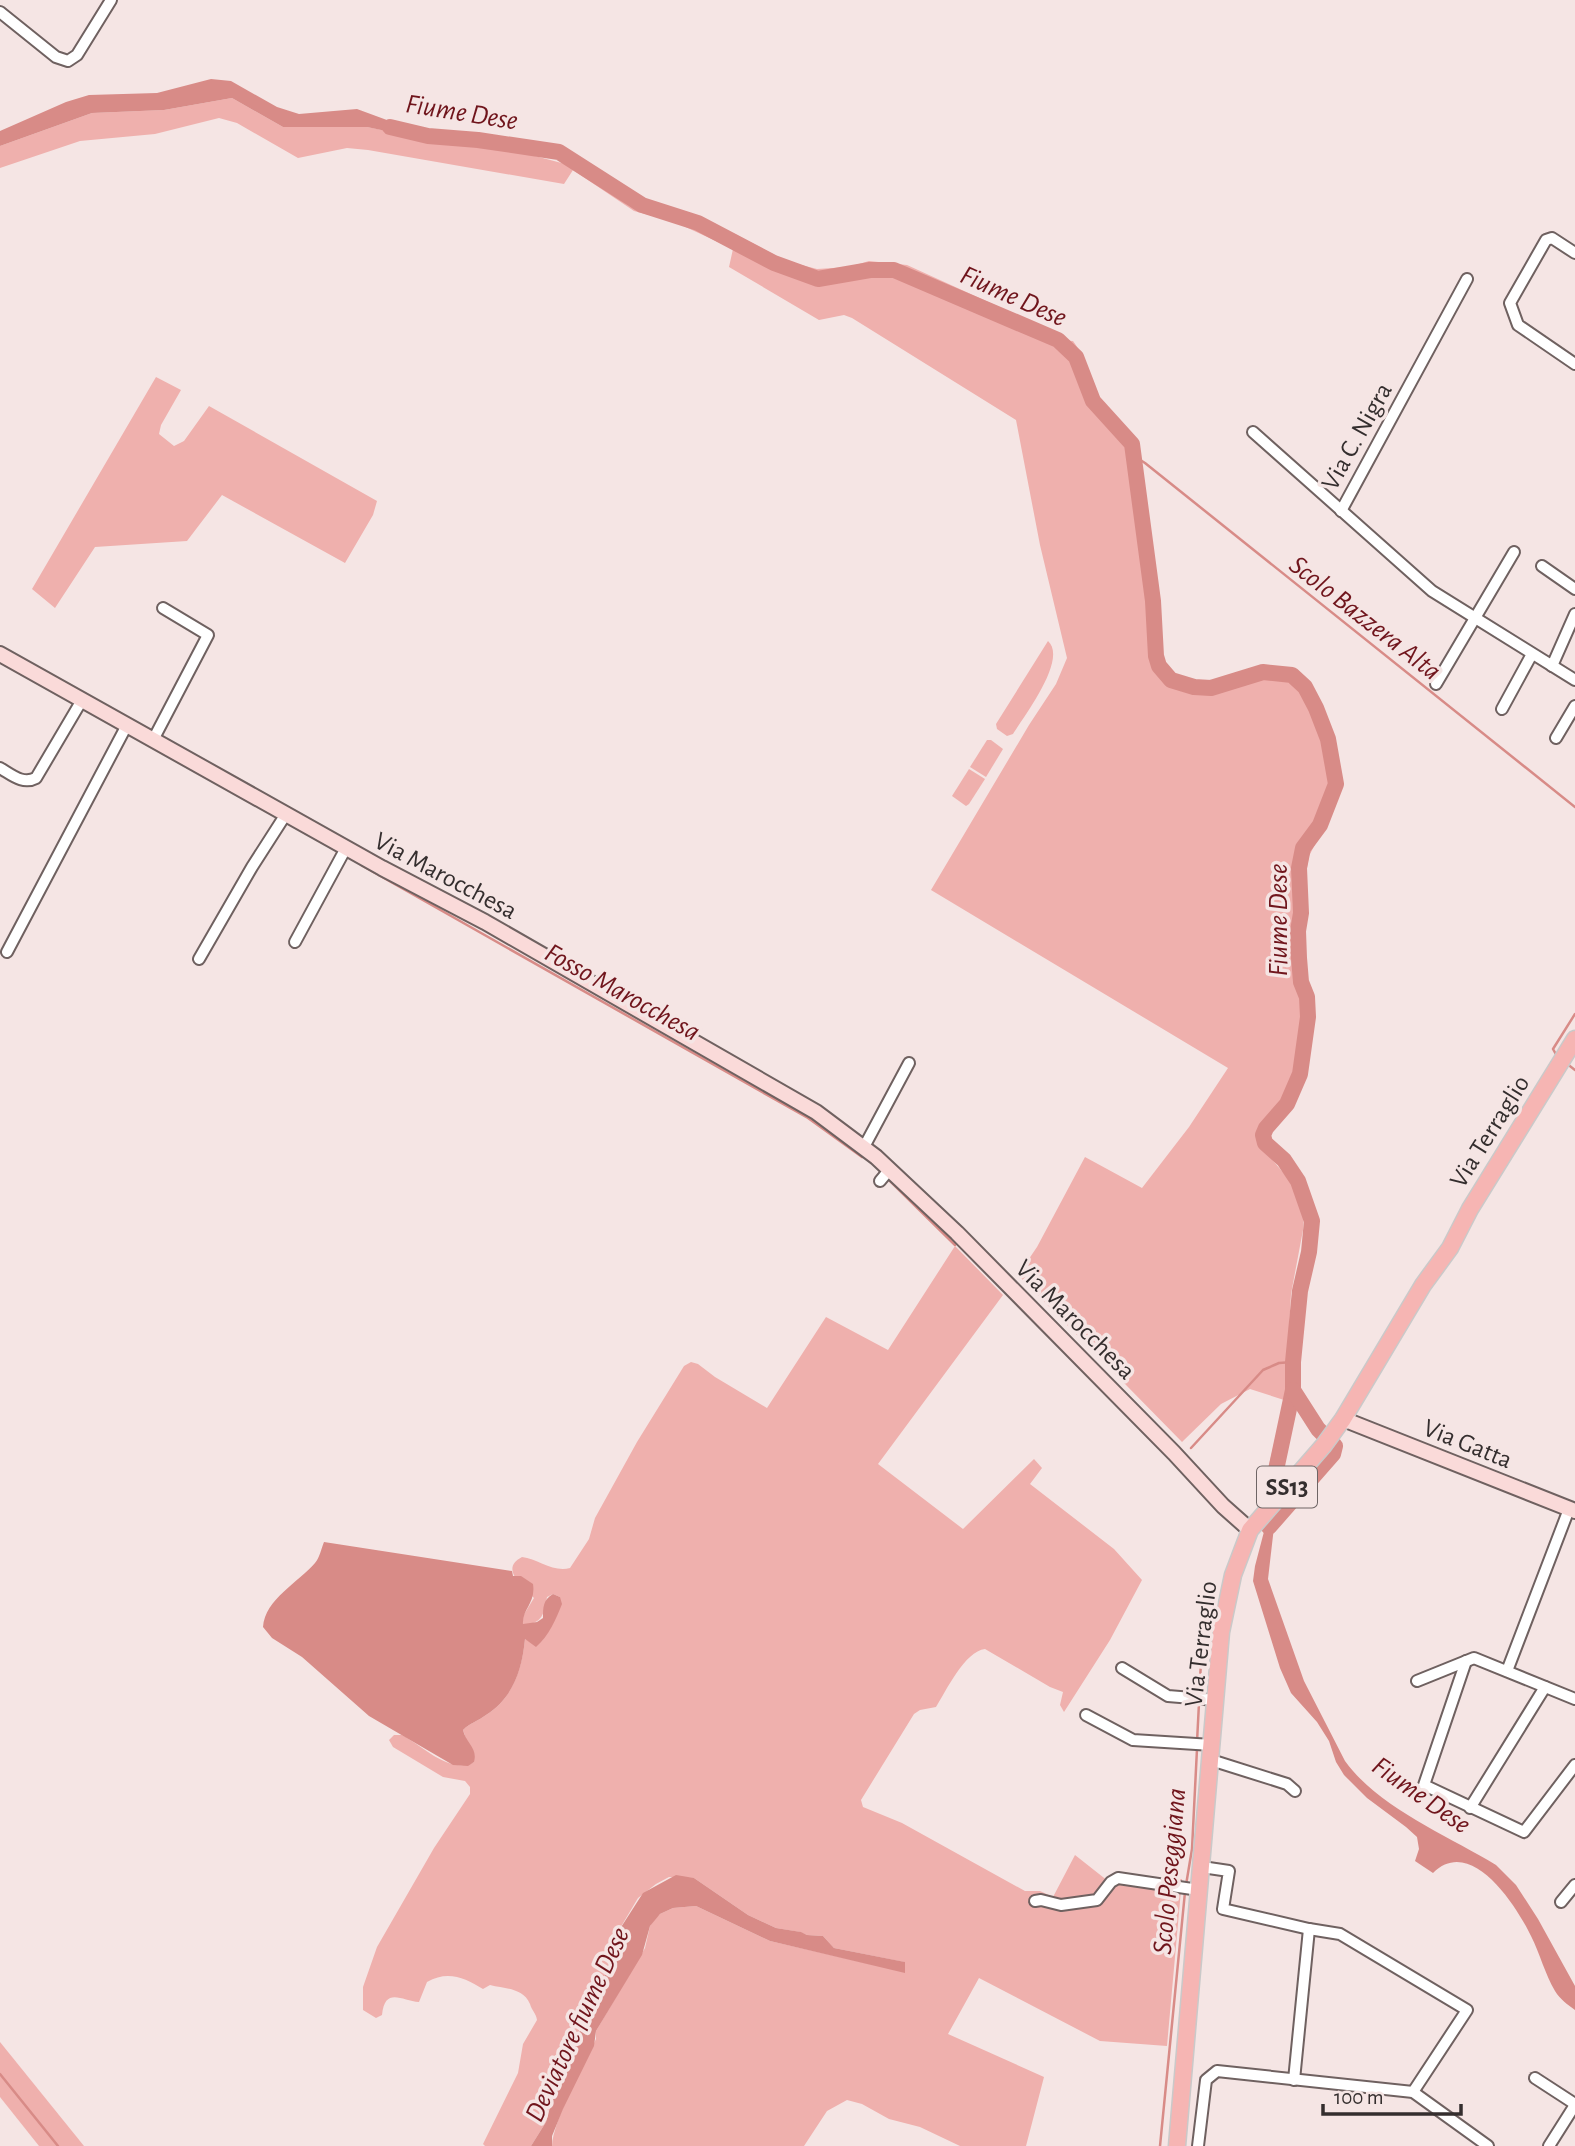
<svg xmlns="http://www.w3.org/2000/svg" width="1575" height="2146" viewBox="0 0 1575 2146" font-family="'Alegreya Sans',sans-serif">
	<style>
		.green { fill: #efb0ad }
		.water { fill: #d88b87 }
		.lines { fill: none; stroke-linecap: round; stroke-linejoin: round }
		.stream { stroke: #d88b87; stroke-width: 2.5 }
		.river { stroke: #d88b87; stroke-width: 16 }
		.street-casing { stroke: #6f6160; stroke-width: 14 }
		.secondary-casing { stroke: #6f6160; stroke-width: 18 }
		.primary-casing { stroke: #cac9c9; stroke-width: 19 }
		.street { stroke: #fff; stroke-width: 10 }
		.secondary { stroke: #fadad9; stroke-width: 14 }
		.primary { stroke: #f6b5b3; stroke-width: 16 }
		.labels { text-anchor: middle; stroke-width: 7; stroke-linejoin: round; paint-order: stroke }
		.shield { fill: #f5e5e4; stroke: #6e6565; stroke-width: 2 }
		.shield-label { font-size: 24px; font-weight: bold; fill: #342e2e }
		.street-label { font-size: 26px; fill: #342e2e; stroke: #f5e5e4 }
		.water-label { font-size: 28px; font-style: italic; fill: #70151c; stroke: #f5e5e4 }
	</style>
	<rect width="100%" height="100%" fill="#f5e5e4"/>
	<g class="green">
		<polygon points="232,98 283,127 367,127 449,143 476,145 516,151 573,166 629,206 664,219 634,211 573,170 564,184 368,150 347,148 298,158 237,123 219,118 155,134 80,141 0,168 0,146 92,113 164,110"/>
		<path d="M677,223L709,231L735,234L786,261L817,269L849,267L869,261L907,265L1059,334L1058,340L1073,341C1087,359 1088,384 1100,403C1111,418 1126,430 1137,446L1158,607L1161,658L1165,668L1178,677L1189,681H1210L1267,668L1293,670L1309,685L1320,703L1332,734L1342,777L1333,810L1309,856L1304,885L1303,960L1307,988L1295,1070L1288,1092L1260,1125L1257,1132L1260,1145L1291,1182L1300,1199L1304,1216L1303,1230L1291,1294L1287,1363L1288,1393L1278,1452L1268,1483L1267,1474L1284,1400L1250,1389L1221,1404L1182,1442L1018,1275L1037,1247L1085,1157L1142,1188L1189,1127L1228,1068L931,890L1029,725L1056,684L1067,658L1040,545L1016,420L852,318L844,315L819,320L729,267L733,249Z"/>
		<polygon points="156,377 181,390 161,425 159,434 174,446 184,441 209,406 377,501 373,515 345,563 222,495 187,541 95,547 55,608 32,589"/>
		<path d="M1048,641C1068,659 1024,716 1013,734L1007,736L997,729L996,724Z"/>
		<polygon points="987,740 991,740 1003,749 986,777 970,767"/>
		<polygon points="969,769 985,779 969,804 966,806 952,796"/>
		<path d="M955,1246L1003,1295L878,1464L963,1529L1034,1459L1042,1468L1030,1484L1114,1549L1142,1580L1110,1640L1064,1712L1060,1705L1063,1692L1050,1687L985,1649C965,1651 946,1691 936,1707L920,1710L914,1714L861,1800L863,1807L902,1823L1025,1891H1040L1053,1897L1075,1855L1113,1885L1182,1879L1167,2046L1100,2041L979,1978L948,2034L1044,2077L1026,2146H960L920,2127L889,2119L862,2104L847,2100L827,2111L804,2146H552C553,2121 584,2063 596,2039V2031L645,1948L650,1926L654,1919L660,1914L673,1908L696,1906L770,1941L905,1972L904,1962L834,1948L823,1936L807,1935L800,1932L776,1928L748,1915L694,1878L669,1877L656,1884L638,1898L616,1935L610,1966L589,2005L549,2107L546,2122L531,2146H485L483,2144L518,2073L523,2044L537,2020C536,2013 532,2011 530,2004C523,1988 506,1989 490,1985L483,1989C465,1978 448,1970 427,1982L419,2002C402,2001 385,1986 382,2015L376,2018L363,2010V1987L377,1947L434,1848L470,1794V1787L465,1781L443,1777L393,1747L389,1740L394,1735H402C423,1746 450,1775 474,1762L463,1730C470,1723 478,1721 486,1715C513,1698 522,1669 525,1639L531,1642L560,1597L553,1594L547,1597C544,1614 542,1625 523,1624V1616L534,1598C523,1586 499,1569 522,1557C538,1559 554,1573 570,1568L589,1539L595,1518L637,1442L684,1366L691,1362L698,1364L715,1377L767,1408L826,1317L888,1350Z"/>
		<polygon points="0,2042 84,2146 39,2146 0,2097"/>
	</g>
	<g class="water">
		<polygon points="211,79 231,81 277,107 299,114 357,109 395,123 424,139 367,127 283,127 232,98 164,110 92,113 0,146 0,131 66,102 89,95 157,93"/>
		<path d="M1281,1507L1274,1527L1268,1579L1304,1681L1345,1761C1379,1808 1447,1835 1496,1865L1516,1885L1538,1919L1575,1986V2010C1568,2005 1560,1999 1555,1991C1545,1974 1540,1954 1531,1936C1516,1905 1471,1835 1433,1873L1415,1861L1419,1849L1417,1837L1406,1827L1367,1798L1344,1775L1336,1762L1329,1741L1317,1722L1291,1693L1280,1668L1253,1581L1255,1566L1266,1524Z"/>
		<path d="M324,1542L512,1571L513,1576H521L533,1584C536,1603 522,1609 523,1624L537,1622L543,1618C543,1607 543,1600 553,1594L560,1597L562,1604C556,1619 549,1636 536,1647L525,1639C522,1670 513,1698 486,1715C478,1721 470,1723 463,1730C466,1743 478,1748 474,1762L468,1766L453,1765L369,1716L302,1657L272,1638L263,1627C265,1599 299,1582 315,1563C320,1557 321,1549 324,1542Z"/>
		<polygon points="676,1875 694,1878 748,1915 776,1928 801,1932 807,1935 823,1936 834,1948 905,1962 905,1973 770,1941 696,1906 673,1908 660,1914 650,1926 642,1955 596,2031 594,2046 563,2109 552,2136 552,2146 531,2146 546,2122 560,2071 577,2039 589,2005 610,1966 616,1935 643,1893"/>
	</g>
	<g class="lines">
		<g class="stream">
			<polyline points="1134,456 1145,463 1575,807"/>
			<polyline points="361,865 808,1118 862,1157"/>
			<polyline points="1558,1058 1553,1049 1575,1014"/>
			<polyline points="1566,1063 1575,1070"/>
			<polyline points="889,1180 955,1245"/>
			<polyline points="1191,1448 1263,1370 1279,1363 1293,1362"/>
			<polyline points="1199,1697 1202,1645 1211,1600"/>
			<polyline points="1197,1742 1199,1703"/>
			<polyline points="1186,1885 1192,1849 1197,1749"/>
			<polyline points="0,2074 58,2146"/>
			<polyline points="1160,2146 1185,1892"/>
		</g>
		<g class="river">
			<polyline points="390,127 428,136 478,140 559,152 642,205 698,223 774,263 818,279 870,270 894,270 1058,340 1076,357 1093,401 1132,444 1153,601 1156,656 1159,666 1171,680 1194,687 1211,688 1263,672 1292,675 1305,687 1316,708 1328,739 1336,784 1320,825 1303,848 1299,868 1301,913 1298,931 1299,958 1301,982 1307,997 1308,1017 1300,1074 1287,1104 1266,1128 1263,1135 1265,1143 1284,1160 1298,1181 1312,1221 1309,1252 1300,1291 1293,1362 1293,1390 1273,1484"/>
			<polyline points="1269,1527 1333,1454 1335,1446 1318,1429 1293,1390"/>
		</g>
		<g class="street-casing">
			<g id="street">
				<polyline points="0,12 56,57 68,61 77,55 111,0"/>
				<polyline points="1575,253 1552,238 1546,240 1510,303 1518,325 1575,364"/>
				<polyline points="1253,432 1432,591 1575,680"/>
				<polyline points="1341,511 1467,279"/>
				<polyline points="1542,566 1575,589"/>
				<polyline points="1552,666 1575,614"/>
				<polyline points="1436,684 1514,552"/>
				<polyline points="1502,709 1532,654"/>
				<polyline points="1556,738 1575,706"/>
				<polyline points="153,740 208,635 163,608"/>
				<path d="M0,768C12,775 23,785 36,778L82,700"/>
				<polyline points="295,942 346,848"/>
				<polyline points="7,952 127,725"/>
				<polyline points="199,959 252,867 286,814"/>
				<polyline points="864,1147 909,1063"/>
				<polyline points="880,1181 890,1169"/>
				<polyline points="1466,1661 1424,1785 1524,1832 1575,1765"/>
				<polyline points="1122,1668 1168,1696 1216,1700"/>
				<polyline points="1507,1671 1569,1509"/>
				<polyline points="1417,1681 1474,1658 1575,1699"/>
				<polyline points="1086,1715 1133,1740 1212,1745"/>
				<polyline points="1211,1760 1287,1784 1295,1791"/>
				<polyline points="1470,1808 1545,1687"/>
				<polyline points="1202,1867 1229,1871 1223,1909 1309,1929 1340,1934 1467,2010 1413,2092"/>
				<polyline points="1035,1901 1041,1900 1061,1905 1097,1900 1111,1882 1118,1878 1199,1890"/>
				<polyline points="1561,1902 1575,1885"/>
				<polyline points="1535,2078 1575,2104"/>
				<polyline points="1294,2080 1309,1929"/>
				<polyline points="1198,2146 1206,2080 1217,2071 1413,2092 1488,2146"/>
				<polyline points="1549,2146 1575,2105"/>
			</g>
		</g>
		<g class="secondary-casing">
			<g id="secondary">
				<polyline points="0,654 382,868 485,922 816,1112 876,1157 957,1233 1174,1453 1223,1506 1250,1530"/>
				<polyline points="1343,1419 1575,1511"/>
			</g>
		</g>
		<g class="primary-casing">
			<polyline id="primary" points="1177,2146 1221,1632 1233,1575 1250,1530 1324,1445 1343,1419 1423,1285 1450,1248 1470,1209 1575,1039"/>
		</g>
		<use href="#street" class="street"/>
		<use href="#secondary" class="secondary"/>
		<use href="#primary" class="primary"/>
	</g>
	<g class="labels">
		<rect class="shield" x="1257" y="1466.5" width="60" height="41" rx="5"/>
		<g class="shield-label">
			<text x="1287" y="1495">SS13</text>
		</g>
		<g class="street-label">
			<text transform="translate(1356 436) rotate(-61)" y="9">Via C. Nigra</text>
			<text transform="translate(446 875) rotate(28)" y="9">Via Marocchesa</text>
			<text transform="translate(1489 1131) rotate(-58)" y="9">Via Terraglio</text>
			<text transform="translate(1076 1319) rotate(45)" y="9">Via Marocchesa</text>
			<text transform="translate(1468 1443) rotate(22)" y="9">Via Gatta</text>
			<text transform="translate(1200 1644) rotate(-83)" y="9">Via Terraglio</text>
		</g>
		<g class="water-label">
			<text transform="translate(462 111) rotate(9)" y="10">Fiume Dese</text>
			<text transform="translate(1014 295) rotate(24)" y="10">Fiume Dese</text>
			<text transform="translate(1366 617) rotate(38)" y="10">Scolo Bazzera Alta</text>
			<text transform="translate(1277 920) rotate(-90)" y="10">Fiume Dese</text>
			<text transform="translate(623 991) rotate(29)" y="10">Fosso Marocchesa</text>
			<text transform="translate(1422 1794) rotate(35)" y="10">Fiume Dese</text>
			<text transform="translate(1168 1871) rotate(-85)" y="10">Scolo Peseggiana</text>
			<text transform="translate(576 2024) rotate(-65)" y="10">Deviatore fiume Dese</text>
		</g>
	</g>
	<path d="M1323 2104v10h138v-10" fill="none" stroke="#342e2e" stroke-width="3.5"/>
	<text x="1334" y="2104" font-size="21" fill="#342e2e" stroke="#f5e5e4" stroke-width="5" paint-order="stroke">100 m</text>
</svg>
